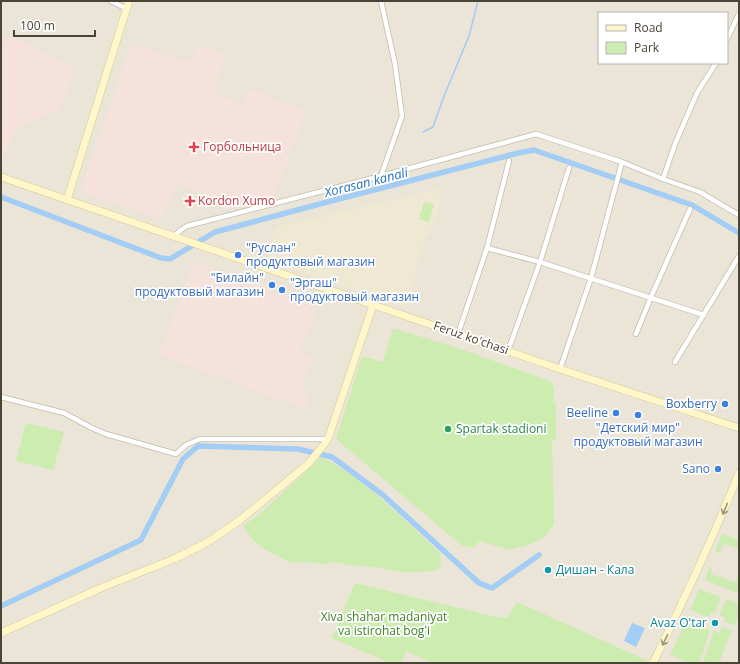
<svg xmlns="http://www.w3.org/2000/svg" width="740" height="664" viewBox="0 0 740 664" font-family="'Open Sans',sans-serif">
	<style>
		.residential { fill: #eae5d7; fill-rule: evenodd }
		.education { fill: #efe9d3 }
		.medical { fill: #f6e2dd }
		.green { fill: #cdecb0 }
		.water { fill: #a3cdf5 }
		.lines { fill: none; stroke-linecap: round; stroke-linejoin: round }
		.stream { stroke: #a3cdf5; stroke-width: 1.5 }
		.canal { stroke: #a3cdf5; stroke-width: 5.5 }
		.minor-casing { stroke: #c2bcab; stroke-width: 6 }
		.secondary-casing { stroke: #d8cb97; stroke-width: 8 }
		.minor { stroke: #fff; stroke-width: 4.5 }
		.secondary { stroke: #fff6ca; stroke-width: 7 }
		.oneway { stroke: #9b9479 }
		.health-dot { fill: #e0444e; stroke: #fff; stroke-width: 1.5 }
		.shop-dot { fill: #3f7fe0; stroke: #fff; stroke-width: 1.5 }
		.leisure-dot { fill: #2e9e5b; stroke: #fff; stroke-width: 1.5 }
		.culture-dot { fill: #0f9aa8; stroke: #fff; stroke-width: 1.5 }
		.labels { text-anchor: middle; stroke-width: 3.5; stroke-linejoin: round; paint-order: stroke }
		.health-label { font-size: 12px; fill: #be3a42; stroke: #fff; text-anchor: start }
		.shop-label { font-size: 12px; fill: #366cbe; stroke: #fff; text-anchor: end }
		.street-label { font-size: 12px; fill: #4a4437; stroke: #fff }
		.leisure-label { font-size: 12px; fill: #27864d; stroke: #fff; text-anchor: start }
		.culture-label { font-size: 12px; fill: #0d838f; stroke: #fff; text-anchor: start }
		.park-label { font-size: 12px; fill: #418126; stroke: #fff }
		.water-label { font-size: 13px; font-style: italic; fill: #2874be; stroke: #fff }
	</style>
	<rect width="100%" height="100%" fill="#f6f3ea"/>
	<path class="residential" d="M1,1H739V663H1ZM599,13H727V63H599Z"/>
	<polygon class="education" points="441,188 438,208 429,236 425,236 407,308 266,259 276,227"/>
	<g class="medical">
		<polygon points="10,36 32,45 58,60 75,67 59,113 52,111 51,114 16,128 1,163 1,47"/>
		<polygon points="131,43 185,61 193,57 197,45 226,55 213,93 242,104 249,89 307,111 273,197 224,210 226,203 178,183 162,220 85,193 82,186"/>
		<polygon points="194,261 318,307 300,352 313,357 301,390 310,394 306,409 159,355"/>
	</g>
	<g class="green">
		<polygon points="424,202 434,204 429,222 419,219"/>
		<polygon points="393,328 458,348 550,381 554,388 553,402 556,402 556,439 552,440 554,524 545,537 529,545 510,550 480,541 474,548 461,545 336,439 362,356 383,362"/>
		<polygon points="26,423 64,432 53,470 16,461"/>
		<path d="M321,457C366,479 404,520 440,553L441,565L435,571L417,572H400L379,568L349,565L334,562L323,564L305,562L292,563L264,549L253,540L243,526L261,513Z"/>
		<polygon points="722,534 739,540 739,549 724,544 720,553 715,551"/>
		<polygon points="709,567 712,568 711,574 735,582 738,576 739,577 739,594 705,580"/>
		<polygon points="355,583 496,617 507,618 517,602 646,660 644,663 433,663 406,651 401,663 390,663 332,638"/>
		<polygon points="699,589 721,597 715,613 711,612 709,617 690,610"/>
		<polygon points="726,599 739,603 739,613 735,625 724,622 725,617 720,615"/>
		<polygon points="689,615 707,622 705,628 710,630 699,663 690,663 670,655"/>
		<polygon points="722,627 732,630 719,663 703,663 714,631 719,633"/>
	</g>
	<polygon class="water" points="632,623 645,628 636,647 624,641"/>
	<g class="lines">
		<polyline class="stream" points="423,132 433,127 444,96 469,36 478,1"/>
		<g class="canal">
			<polyline points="1,197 161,258 170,259 215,232 331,201 518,153 534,150 692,205 739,233"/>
			<polyline points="1,606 141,540 183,459 198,446 298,449 332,457 383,495 479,583 492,588 539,555"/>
		</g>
		<g class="minor-casing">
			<g id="minor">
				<polyline points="111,1 127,9"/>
				<polyline points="381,1 395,64 402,116 381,176"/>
				<polyline points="727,39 739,14"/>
				<polyline points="663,179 675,144 697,93 716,63"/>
				<polyline points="174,236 181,230 187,226 381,176 536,134 622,162 663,179 700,192 739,215"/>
				<polyline points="487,248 540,262 704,315"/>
				<polyline points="458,334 487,248 509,161"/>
				<polyline points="636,334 651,297 690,209"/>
				<polyline points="508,351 540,262 569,168"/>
				<polyline points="675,362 739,256"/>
				<polyline points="560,369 591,278 622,162"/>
				<polyline points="1,397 64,413 92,428 106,434 176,454 186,445 200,439 328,439"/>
			</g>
		</g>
		<g class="secondary-casing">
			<g id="secondary">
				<polyline points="1,177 560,369 739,428"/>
				<polyline points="67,200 129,1"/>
				<polyline points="1,633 103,587 174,559 208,542 240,520 308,464 322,447 328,439 373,305"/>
				<path d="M653,663C684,600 713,538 739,473"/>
			</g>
		</g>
		<use href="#minor" class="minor"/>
		<use href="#secondary" class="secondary"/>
	</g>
	<defs><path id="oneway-shaft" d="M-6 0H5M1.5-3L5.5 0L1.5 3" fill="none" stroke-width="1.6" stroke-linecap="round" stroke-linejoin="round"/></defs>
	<g class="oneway">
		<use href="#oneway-shaft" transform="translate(725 509) rotate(112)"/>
		<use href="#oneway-shaft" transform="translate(665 640) rotate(116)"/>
	</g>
	<g class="health-dot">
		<path d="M192 141h4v4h4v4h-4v4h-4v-4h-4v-4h4z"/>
		<path d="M188 195h4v4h4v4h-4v4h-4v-4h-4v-4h4z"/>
	</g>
	<g class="shop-dot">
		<circle cx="238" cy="255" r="4"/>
		<circle cx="272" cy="285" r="4"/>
		<circle cx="282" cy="290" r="4"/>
		<circle cx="725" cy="404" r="4"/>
		<circle cx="616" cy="413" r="4"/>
		<circle cx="638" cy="415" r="4"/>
		<circle cx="718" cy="469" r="4"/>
	</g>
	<circle class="leisure-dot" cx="448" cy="429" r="4"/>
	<g class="culture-dot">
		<circle cx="548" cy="570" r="4"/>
		<circle cx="715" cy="623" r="4"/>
	</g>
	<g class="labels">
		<g class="health-label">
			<text x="203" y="151">Горбольница</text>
			<text x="198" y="205">Kordon Xumo</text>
		</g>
		<g class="shop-label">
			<text x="246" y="252" text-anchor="start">"Руслан"<tspan x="246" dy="14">продуктовый магазин</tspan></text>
			<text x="264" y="282">"Билайн"<tspan x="264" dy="14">продуктовый магазин</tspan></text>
			<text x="290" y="287" text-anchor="start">"Эргаш"<tspan x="290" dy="14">продуктовый магазин</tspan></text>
			<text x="717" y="408">Boxberry</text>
			<text x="608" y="417">Beeline</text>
			<text x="638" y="432" text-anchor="middle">"Детский мир"<tspan x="638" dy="14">продуктовый магазин</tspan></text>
			<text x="710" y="473">Sano</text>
		</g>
		<g class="street-label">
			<text transform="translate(471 338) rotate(19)" y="4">Feruz ko'chasi</text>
		</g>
		<g class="leisure-label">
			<text x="456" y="433">Spartak stadioni</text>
		</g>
		<g class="culture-label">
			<text x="556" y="574">Дишан - Кала</text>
			<text x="707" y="627" text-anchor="end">Avaz O'tar</text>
		</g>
		<g class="park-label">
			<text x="384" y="621">Xiva shahar madaniyat<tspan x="384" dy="14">va istirohat bogʻi</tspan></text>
		</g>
		<g class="water-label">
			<text transform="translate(366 182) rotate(-14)" y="5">Xorasan kanali</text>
		</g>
	</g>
	<rect width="740" height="664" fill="none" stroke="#4a4437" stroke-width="4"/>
	<rect x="598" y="12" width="130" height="52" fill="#ffffff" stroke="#b7b4af"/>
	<rect x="606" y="25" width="20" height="6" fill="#fff6ca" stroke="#b7b4af"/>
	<text x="634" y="32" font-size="12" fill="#4a4437">Road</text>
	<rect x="606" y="42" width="20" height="12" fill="#cdecb0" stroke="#b7b4af"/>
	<text x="634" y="52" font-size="12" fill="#4a4437">Park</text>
	<path d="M14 30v6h81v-6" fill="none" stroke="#4a4437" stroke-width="2"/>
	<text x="20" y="30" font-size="12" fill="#4a4437" stroke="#ffffff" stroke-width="3" paint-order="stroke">100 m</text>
</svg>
